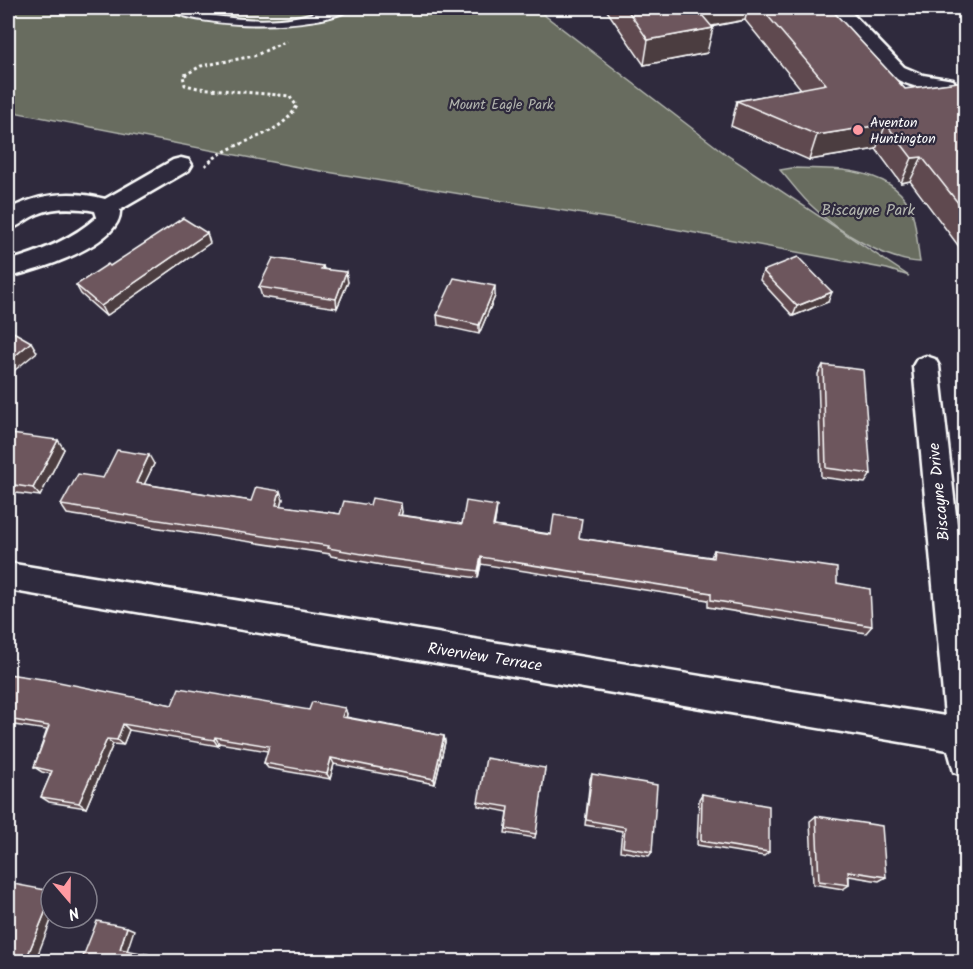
<svg xmlns="http://www.w3.org/2000/svg" width="973" height="969" viewBox="0 0 973 969" font-family="Kalam,sans-serif">
	<style>
		.green { fill: #676c5f; stroke: #b3b6af; stroke-width: 1.5 }
		.lines { fill: none; stroke-linecap: round; stroke-linejoin: round }
		.lane-casing { stroke: #fff; stroke-width: 4 }
		.street-casing { stroke: #fff; stroke-width: 5 }
		.path { stroke: #fff; stroke-width: 3; stroke-dasharray: 3 3; stroke-linecap: butt }
		.lane { fill: #2f2a3d; fill-rule: evenodd }
		.street { fill: #2f2a3d; fill-rule: evenodd }
		.wall { fill: #5e4a50; stroke: #fff; stroke-width: 1.5 }
		.shaded-wall { fill: #4c3c41; stroke: #fff; stroke-width: 1.5 }
		.building { fill: #6d565d; stroke: #fff; stroke-width: 1.5 }
		.poi-dot { fill: #ff9aa2; stroke: #2f2a3d; stroke-width: 2 }
		.labels { text-anchor: middle; stroke-width: 4.5; stroke-linejoin: round; paint-order: stroke }
		.far-park-label { font-size: 14px; fill: #b3b6af; stroke: #2f2a3d }
		.far-poi-label { font-size: 14px; fill: #fff; stroke: #2f2a3d; text-anchor: start }
		.park-label { font-size: 16px; fill: #b3b6af; stroke: #2f2a3d }
		.street-label { font-size: 16px; fill: #fff; stroke: #2f2a3d }
	</style>
	<rect width="100%" height="100%" fill="#2f2a3d"/>
	<filter id="ink" filterUnits="userSpaceOnUse"><feTurbulence type="fractalNoise" baseFrequency=".0167" numOctaves="2"/><feDisplacementMap in="SourceGraphic" scale="12" xChannelSelector="R" yChannelSelector="G"/><feConvolveMatrix kernelMatrix="1 2 1 2 8 2 1 2 1" color-interpolation-filters="sRGB"/></filter>
	<g filter="url(#ink)">
		<g class="green">
			<polygon points="8,8 535,8 727,155 909,276 887,269 674,229 303,168 8,111"/>
			<path d="M792,168C831,169 895,166 912,212C917,228 917,246 920,262C887,261 837,231 814,208C801,197 791,182 780,170Z"/>
		</g>
		<g class="lines">
			<g class="lane-casing">
				<path id="lane" d="M166,8C182,6 199,13 215,16C237,19 258,21 280,19C303,18 332,6 352,8C321,30 197,30 166,8Z"/>
			</g>
			<g class="street-casing">
				<g id="street">
					<path d="M828,8H847L904,67L923,75L953,80L956,84L953,88C934,93 907,86 891,76C879,68 837,21 828,8Z"/>
					<path d="M181,158L189,160L192,165L189,170L120,210C123,244 34,272 8,277V261C40,252 72,239 97,217L95,211C77,208 56,206 38,214C27,218 19,227 8,230V211L11,208C41,193 72,190 105,199L173,160Z"/>
					<polygon points="926,356 935,359 939,366 966,603 966,777 954,772 948,750 8,590 8,563 945,716 913,366 917,359"/>
				</g>
			</g>
			<path class="path" d="M205,166C232,138 277,141 297,106L289,96L198,88L185,85L183,76L201,66L254,56L286,41"/>
			<use href="#lane" class="lane"/>
			<use href="#street" class="street"/>
		</g>
		<g class="wall">
			<polygon points="605,8 830,8 905,89 966,81 966,256 910,181 901,183 876,149 809,160 731,126 737,101 801,89 745,20 711,27 707,53 644,65"/>
			<polygon points="210,243 106,316 81,294 76,285 110,266"/>
			<polygon points="323,266 324,269 348,282 337,308 262,297 259,287"/>
			<polygon points="763,271 828,302 793,316 760,280"/>
			<polygon points="495,296 479,334 438,325 437,315"/>
			<polygon points="823,365 871,474 865,483 821,477 818,374"/>
			<polygon points="8,439 64,449 40,496 8,492"/>
			<polygon points="154,464 144,484 251,501 283,499 281,506 340,514 402,512 401,515 462,524 496,514 494,526 711,557 714,550 837,583 872,626 866,633 708,607 708,600 481,564 478,578 387,566 331,556 330,554 67,514 61,505 103,478"/>
			<polygon points="8,674 172,705 309,710 345,708 347,714 346,717 444,736 445,742 435,784 334,764 330,779 268,768 264,763 268,751 219,743 218,746 129,730 123,745 113,744 86,808 49,802 41,797 51,774 42,772 34,767 47,730 8,724"/>
			<polygon points="545,768 535,838 505,833 508,812 478,806 478,802"/>
			<polygon points="592,774 652,852 649,856 620,851 622,831 585,825 590,779"/>
			<polygon points="702,794 769,852 764,856 697,845 699,799"/>
			<polygon points="816,816 886,877 879,881 849,876 849,885 843,889 813,884 810,821"/>
		</g>
		<g class="shaded-wall">
			<polygon points="694,8 748,8 745,20 690,30"/>
			<polygon points="713,28 707,53 644,65 648,40"/>
			<polygon points="886,124 876,149 809,160 817,135"/>
			<polygon points="922,157 910,181 901,183 912,158"/>
			<polygon points="207,233 210,243 106,316 101,306"/>
			<polygon points="346,272 348,282 337,308 336,299"/>
			<polygon points="495,286 495,296 479,334 479,325"/>
			<polygon points="832,292 828,302 793,316 797,306"/>
			<polygon points="31,342 37,352 10,374 8,371 8,362"/>
			<polygon points="58,440 64,449 40,496 33,488"/>
			<polygon points="149,455 154,464 141,491 136,483"/>
			<polygon points="280,491 283,499 279,513 276,505"/>
			<polygon points="401,503 402,512 399,523 398,515"/>
			<polygon points="497,506 496,514 493,534 493,526"/>
			<polygon points="481,557 481,564 478,578 478,571"/>
			<polygon points="345,708 347,714 345,722 342,717"/>
			<polygon points="123,724 129,730 123,745 117,740"/>
			<polygon points="444,736 445,742 435,784 434,779"/>
			<polygon points="215,737 219,743 218,746 214,740"/>
			<polygon points="107,739 113,744 86,808 79,803"/>
			<polygon points="331,758 334,764 330,779 327,774"/>
			<polygon points="51,898 51,918 52,918 35,962 25,962"/>
			<polygon points="127,927 134,930 127,951 120,949"/>
			<polygon points="147,954 154,956 152,962 145,962"/>
		</g>
		<g class="building">
			<polygon points="626,8 696,8 713,28 648,40"/>
			<polygon points="761,8 830,8 905,89 966,81 966,213 922,157 912,158 886,124 817,135 737,101 826,84"/>
			<polygon points="183,218 207,233 101,306 76,285 108,264 110,266"/>
			<polygon points="798,257 832,292 797,306 763,271"/>
			<polygon points="273,258 323,266 321,269 346,272 336,299 259,287"/>
			<polygon points="454,278 495,286 479,325 437,315"/>
			<polygon points="8,329 31,342 8,362"/>
			<polygon points="823,365 863,370 871,474 826,468"/>
			<polygon points="11,434 58,440 33,488 8,484 8,439"/>
			<polygon points="117,450 149,455 136,483 251,501 256,487 280,491 276,505 340,514 344,501 370,505 372,498 401,503 398,515 462,524 466,501 497,506 493,526 551,535 554,515 582,519 579,538 713,558 714,550 837,568 837,583 870,589 872,626 711,600 711,593 481,557 478,571 385,558 328,548 329,546 61,505 78,474 103,478"/>
			<polygon points="8,674 49,680 172,705 179,688 309,710 312,702 345,708 342,717 444,736 434,779 331,758 327,774 264,763 269,746 215,737 214,740 123,724 117,740 107,739 79,803 41,797 52,771 34,767 49,726 8,719"/>
			<polygon points="486,758 545,768 536,834 506,829 509,807 478,802"/>
			<polygon points="592,774 657,785 652,852 623,847 625,827 586,820"/>
			<polygon points="702,794 769,806 769,852 701,841"/>
			<polygon points="816,816 882,826 886,877 848,871 849,885 819,881"/>
			<polygon points="8,883 51,891 51,898 25,962 8,962"/>
			<polygon points="97,921 127,927 120,949 147,954 145,962 81,962"/>
			<polygon points="360,959 371,962 360,962"/>
		</g>
	</g>
	<circle class="poi-dot" cx="858" cy="130" r="6"/>
	<g class="labels">
		<g class="far-park-label">
			<text x="501" y="109">Mount Eagle Park</text>
		</g>
		<g class="far-poi-label">
			<text x="870" y="127">Aventon<tspan x="870" dy="16">Huntington</tspan></text>
		</g>
		<g class="park-label">
			<text x="868" y="215">Biscayne Park</text>
		</g>
		<g class="street-label">
			<text transform="translate(938 492) rotate(-96)" y="6">Biscayne Drive</text>
			<text transform="translate(485 656) rotate(9)" y="6">Riverview Terrace</text>
		</g>
	</g>
	<rect width="973" height="969" fill="none" stroke="#2f2a3d" stroke-width="30"/>
	<rect x="15" y="15" width="943" height="939" fill="none" stroke="#fff" stroke-width="2" filter="url(#ink)"/>
	<g transform="translate(69 900) rotate(160)"><circle r="28" fill="#2f2a3d" stroke="#827f8b" stroke-width="1.5"/>
	<path d="M0-4.5L10 22L0 15L-10 22Z" fill="#ff9aa2"/>
	<text y="-9" font-size="16" font-weight="bold" text-anchor="middle" fill="#ffffff">N</text>
	</g>
</svg>
